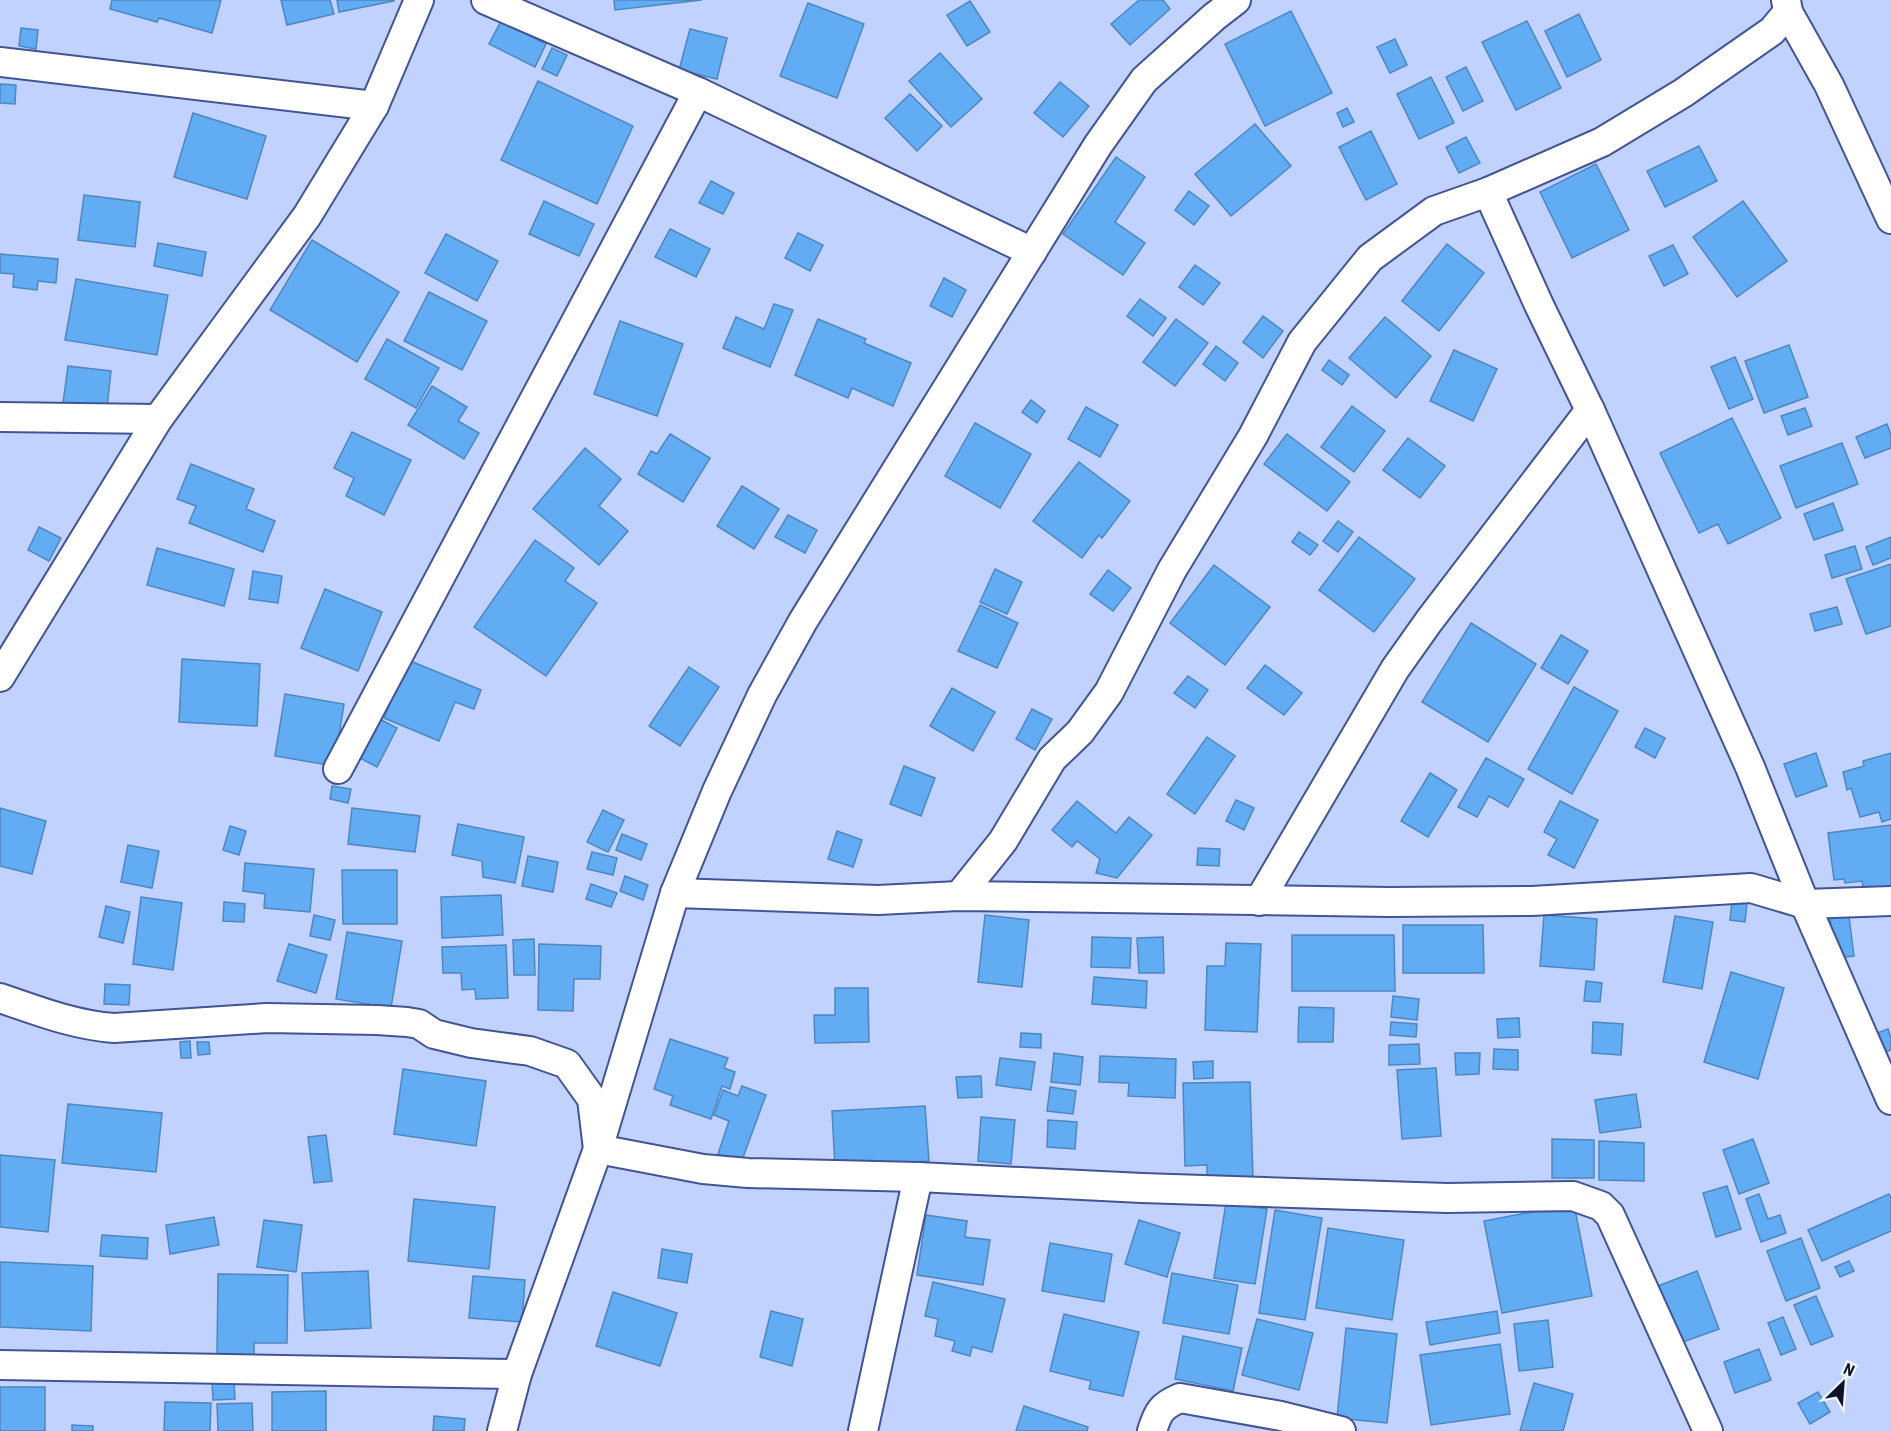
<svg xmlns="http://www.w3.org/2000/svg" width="1891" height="1431" viewBox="0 0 1891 1431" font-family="'Roboto Condensed',sans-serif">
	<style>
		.building { fill: #62acf4; stroke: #4e87c0; stroke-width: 1.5 }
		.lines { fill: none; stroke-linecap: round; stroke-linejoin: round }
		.street-casing { stroke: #425494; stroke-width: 32 }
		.street { stroke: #fff; stroke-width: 28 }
	</style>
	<rect width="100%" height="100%" fill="#c2d2fe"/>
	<g class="building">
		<polygon points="112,0 221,0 212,33 159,18 157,22 110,9"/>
		<polygon points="281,0 330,0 334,14 287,25"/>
		<polygon points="337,0 394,0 394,1 339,12"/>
		<polygon points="614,0 702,0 615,10"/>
		<polygon points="1139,0 1163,0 1170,9 1130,45 1111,24"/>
		<polygon points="970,1 990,32 967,46 947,15"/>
		<polygon points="808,3 864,24 837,98 780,76"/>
		<polygon points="1291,11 1332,93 1265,126 1225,44"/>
		<polygon points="1579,14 1601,60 1567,77 1545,31"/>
		<polygon points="501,21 546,44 535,67 489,44"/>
		<polygon points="1527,21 1561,88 1516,110 1482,42"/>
		<polygon points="21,28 38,30 36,49 19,46"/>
		<polygon points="690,29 727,38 717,79 679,70"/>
		<polygon points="1395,39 1407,65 1390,73 1377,47"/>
		<polygon points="552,48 567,55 557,76 542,69"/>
		<polygon points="940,53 982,99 951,127 909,81"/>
		<polygon points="1466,67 1483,101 1463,111 1446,77"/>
		<polygon points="1431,77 1454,123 1419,139 1397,94"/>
		<polygon points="538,81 633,126 597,204 501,160"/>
		<polygon points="1060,82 1089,106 1063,137 1034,113"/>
		<polygon points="0,84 16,85 15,104 0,103"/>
		<polygon points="910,94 942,126 917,151 885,118"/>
		<polygon points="1347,108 1354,122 1343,127 1337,113"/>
		<polygon points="193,113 266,136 247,199 174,177"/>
		<polygon points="1255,124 1291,166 1231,216 1195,174"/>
		<polygon points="1371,131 1397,184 1366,200 1339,147"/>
		<polygon points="1466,137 1480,163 1459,173 1446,147"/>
		<polygon points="1699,146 1717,181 1665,207 1647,171"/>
		<polygon points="1116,157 1145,177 1115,222 1145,243 1123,275 1063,234"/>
		<polygon points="1596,164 1629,230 1572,258 1540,192"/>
		<polygon points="711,181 734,193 723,214 699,203"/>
		<polygon points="1189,191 1209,206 1194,225 1175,210"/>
		<polygon points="84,195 140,202 135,247 78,240"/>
		<polygon points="544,201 594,224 579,256 529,234"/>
		<polygon points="1743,201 1787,261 1737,297 1693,237"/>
		<polygon points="670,229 710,249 696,277 655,257"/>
		<polygon points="798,233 823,245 810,271 785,258"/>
		<polygon points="446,234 498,261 477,301 425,273"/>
		<polygon points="312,240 399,292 357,362 270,310"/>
		<polygon points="158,243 206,252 202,276 154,266"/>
		<polygon points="1447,244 1484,273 1439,331 1402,301"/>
		<polygon points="1673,245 1688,274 1664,286 1649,256"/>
		<polygon points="0,254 58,259 56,283 38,281 37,290 13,287 14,274 0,273"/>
		<polygon points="1195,265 1220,283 1203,305 1179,287"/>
		<polygon points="944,278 966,290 952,317 930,306"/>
		<polygon points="76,279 168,295 157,355 65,340"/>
		<polygon points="429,292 487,321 462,370 404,341"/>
		<polygon points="1140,299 1166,318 1153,336 1127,316"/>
		<polygon points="774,304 793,310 770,367 723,348 736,317 764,329"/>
		<polygon points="1263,316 1283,331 1263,358 1243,342"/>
		<polygon points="1385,317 1431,356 1396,398 1349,358"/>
		<polygon points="818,319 866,339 864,343 911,363 893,406 852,388 848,398 795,375"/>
		<polygon points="1176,319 1208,343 1175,386 1143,362"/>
		<polygon points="620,321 683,344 657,416 594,394"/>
		<polygon points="387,339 439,368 416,408 365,379"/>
		<polygon points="1789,345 1808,397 1764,413 1745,361"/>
		<polygon points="1216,346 1238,363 1225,381 1203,364"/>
		<polygon points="1454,350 1497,369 1473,421 1430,401"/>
		<polygon points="1735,357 1753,399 1729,409 1711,367"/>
		<polygon points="1329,360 1349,375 1342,385 1322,370"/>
		<polygon points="68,366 111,371 107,408 63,403"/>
		<polygon points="432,386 467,407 458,421 479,433 464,459 408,425"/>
		<polygon points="1031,400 1045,411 1037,423 1022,412"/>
		<polygon points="1352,406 1385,431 1354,472 1321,447"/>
		<polygon points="1086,407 1118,425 1100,457 1068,439"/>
		<polygon points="1805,408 1812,426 1788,435 1781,416"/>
		<polygon points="1732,418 1781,518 1728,544 1718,524 1699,533 1660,453"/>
		<polygon points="975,423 1031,454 1000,508 945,476"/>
		<polygon points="1887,424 1891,435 1891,448 1865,458 1856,437"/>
		<polygon points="352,432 411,460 384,515 346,496 354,478 334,468"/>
		<polygon points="670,434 710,458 683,502 638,474 651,451 657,454"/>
		<polygon points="1287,434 1350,482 1327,511 1264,464"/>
		<polygon points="1408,438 1445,466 1420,498 1383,470"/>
		<polygon points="1842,443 1858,484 1796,508 1780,466"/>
		<polygon points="585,448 621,479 599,506 628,531 599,565 533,509"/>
		<polygon points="1079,462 1130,501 1102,538 1099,535 1082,558 1033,521"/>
		<polygon points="191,464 254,489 246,509 275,521 263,552 189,523 196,506 177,499"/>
		<polygon points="742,486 779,509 754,549 717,526"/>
		<polygon points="1833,503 1843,530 1814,540 1804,514"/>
		<polygon points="788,515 817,530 805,553 775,537"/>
		<polygon points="1338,521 1353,532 1338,552 1323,541"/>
		<polygon points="39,527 61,538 49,561 28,550"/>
		<polygon points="1299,532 1318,545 1310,555 1292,542"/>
		<polygon points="1359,537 1415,579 1374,632 1319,590"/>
		<polygon points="1891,537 1891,558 1873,565 1866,547"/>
		<polygon points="535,540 574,568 565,581 597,603 546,676 474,627"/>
		<polygon points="1855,546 1862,569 1832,578 1825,555"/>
		<polygon points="157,548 234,569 224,606 147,585"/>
		<polygon points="1891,564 1891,626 1866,634 1846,579"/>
		<polygon points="1214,565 1270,607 1225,665 1170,623"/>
		<polygon points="995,569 1022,582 1007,614 980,602"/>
		<polygon points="1108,570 1131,588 1113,611 1090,594"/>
		<polygon points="253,571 282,576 278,603 249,599"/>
		<polygon points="325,589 382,612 358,671 301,648"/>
		<polygon points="980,605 1018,623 997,668 958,651"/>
		<polygon points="1837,607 1842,624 1815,631 1810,614"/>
		<polygon points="1471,623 1536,664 1488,742 1422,702"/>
		<polygon points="1561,635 1588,651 1568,684 1541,668"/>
		<polygon points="182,659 260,664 257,726 179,722"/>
		<polygon points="408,660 481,690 474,709 455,702 439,741 384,718"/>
		<polygon points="1265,665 1302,693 1284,715 1247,688"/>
		<polygon points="689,667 719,687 680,746 649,726"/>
		<polygon points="1188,676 1208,690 1195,708 1174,693"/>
		<polygon points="1574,687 1618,711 1572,794 1528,769"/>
		<polygon points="952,688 995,712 973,751 930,726"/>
		<polygon points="285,694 344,704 334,766 275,756"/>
		<polygon points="1032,709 1052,719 1035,750 1016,739"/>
		<polygon points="372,715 397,728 377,767 352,754"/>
		<polygon points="1645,728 1665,738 1655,758 1635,747"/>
		<polygon points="1207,737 1235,756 1195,814 1167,794"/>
		<polygon points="1816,753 1827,786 1796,797 1784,764"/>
		<polygon points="1891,753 1891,819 1882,822 1879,812 1860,817 1851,788 1847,790 1843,772 1864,766 1863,761"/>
		<polygon points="1486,758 1524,779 1508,807 1489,796 1477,817 1458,807"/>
		<polygon points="904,766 935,778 921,816 890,804"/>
		<polygon points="1430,773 1457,790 1428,837 1401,821"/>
		<polygon points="332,786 351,789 348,803 330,799"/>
		<polygon points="1236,800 1254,808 1244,830 1226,821"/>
		<polygon points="1077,801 1116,833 1129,817 1152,835 1117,878 1096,873 1100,859 1077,841 1072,847 1052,830"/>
		<polygon points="1560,801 1598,820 1574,868 1548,855 1557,839 1544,832"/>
		<polygon points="0,808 46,821 32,874 0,866"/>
		<polygon points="352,808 420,816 415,852 348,844"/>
		<polygon points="603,810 624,820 608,852 587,842"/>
		<polygon points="458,824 524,837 515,883 483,877 482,861 452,855"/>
		<polygon points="1891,825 1891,891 1864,894 1862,881 1845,883 1844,879 1834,880 1828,833"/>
		<polygon points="230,826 246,831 239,855 223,850"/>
		<polygon points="837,831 862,840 853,867 828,859"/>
		<polygon points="622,834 647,844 641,860 616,850"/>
		<polygon points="128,845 159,851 152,888 121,882"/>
		<polygon points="1198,848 1220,849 1219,866 1197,865"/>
		<polygon points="592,852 617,858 613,875 587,869"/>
		<polygon points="528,856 558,862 553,892 522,886"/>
		<polygon points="245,863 314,869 310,912 264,908 265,894 243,891"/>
		<polygon points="342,870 397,870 397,924 343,924"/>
		<polygon points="625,876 648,885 643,900 620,891"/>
		<polygon points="591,884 617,893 611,907 586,899"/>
		<polygon points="501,895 503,935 442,938 441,897"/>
		<polygon points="141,897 182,903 173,970 133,964"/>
		<polygon points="1732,901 1747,903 1745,922 1730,920"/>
		<polygon points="224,902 245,904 244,922 223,921"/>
		<polygon points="106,906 130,912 123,943 99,937"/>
		<polygon points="1848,909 1854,956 1836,958 1829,911"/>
		<polygon points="314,915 335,920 330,940 310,936"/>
		<polygon points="985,915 1029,920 1022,987 978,982"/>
		<polygon points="1544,915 1597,919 1594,970 1540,966"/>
		<polygon points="1675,916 1713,922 1702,989 1663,982"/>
		<polygon points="1403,925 1483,925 1484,973 1403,973"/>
		<polygon points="347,932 402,941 391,1008 336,999"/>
		<polygon points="1292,935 1394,935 1395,991 1292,991"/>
		<polygon points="1092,937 1131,938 1130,968 1091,967"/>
		<polygon points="1163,937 1164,973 1139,973 1137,938"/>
		<polygon points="534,939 535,975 514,975 513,940"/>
		<polygon points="1226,943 1261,944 1257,1032 1205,1030 1207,966 1225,966"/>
		<polygon points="289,944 327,955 316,993 277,981"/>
		<polygon points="539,944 601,946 600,979 574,979 573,1011 538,1010"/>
		<polygon points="506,945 508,998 476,999 475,989 462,990 461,973 443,973 442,947"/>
		<polygon points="1731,972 1784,988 1758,1079 1704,1062"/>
		<polygon points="1094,977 1147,981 1146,1008 1092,1004"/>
		<polygon points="1586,981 1602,983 1600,1002 1584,1001"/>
		<polygon points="105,984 130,985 129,1005 104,1004"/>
		<polygon points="835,988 868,988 869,1042 815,1043 814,1015 835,1015"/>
		<polygon points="1393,996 1419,999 1417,1020 1391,1017"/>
		<polygon points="1299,1007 1334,1008 1333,1042 1298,1042"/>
		<polygon points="1519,1018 1520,1037 1498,1038 1497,1019"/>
		<polygon points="1391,1022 1417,1024 1416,1037 1390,1035"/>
		<polygon points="1593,1022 1623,1024 1621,1055 1592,1053"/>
		<polygon points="1888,1029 1891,1038 1891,1050 1874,1056 1867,1037"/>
		<polygon points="1021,1033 1041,1034 1041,1048 1020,1047"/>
		<polygon points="670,1039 728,1058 724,1068 735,1072 730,1089 722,1086 711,1119 670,1105 673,1096 654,1089"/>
		<polygon points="190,1041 191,1058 181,1058 180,1042"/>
		<polygon points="197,1042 209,1042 210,1054 198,1055"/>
		<polygon points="1419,1044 1420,1064 1389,1065 1389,1045"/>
		<polygon points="1494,1049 1518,1050 1518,1070 1493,1069"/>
		<polygon points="1054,1053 1083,1057 1080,1085 1051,1082"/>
		<polygon points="1455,1053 1480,1053 1479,1074 1456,1075"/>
		<polygon points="1100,1056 1176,1059 1175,1098 1128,1096 1129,1083 1099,1082"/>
		<polygon points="1000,1058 1035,1062 1031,1090 996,1085"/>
		<polygon points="1213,1061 1213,1078 1194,1079 1193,1062"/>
		<polygon points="1436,1068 1441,1136 1402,1139 1397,1070"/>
		<polygon points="403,1069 486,1081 476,1146 394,1134"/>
		<polygon points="981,1076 982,1097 958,1098 956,1077"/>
		<polygon points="1250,1082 1253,1177 1207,1178 1207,1165 1185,1166 1183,1083"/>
		<polygon points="742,1086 766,1095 741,1163 718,1154 729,1121 714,1115 723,1090 738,1096"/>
		<polygon points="1050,1087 1076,1091 1073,1114 1047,1111"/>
		<polygon points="1636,1094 1641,1127 1600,1133 1595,1100"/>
		<polygon points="68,1104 162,1113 156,1172 62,1163"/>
		<polygon points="925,1106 929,1161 835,1167 832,1111"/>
		<polygon points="981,1117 1015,1120 1011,1164 978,1161"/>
		<polygon points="1048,1120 1077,1122 1075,1149 1047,1147"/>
		<polygon points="326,1135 332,1181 314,1183 308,1137"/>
		<polygon points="1552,1139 1594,1140 1594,1178 1552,1178"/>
		<polygon points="1753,1139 1769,1183 1739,1194 1723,1150"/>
		<polygon points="1599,1141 1644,1143 1644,1181 1599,1180"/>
		<polygon points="0,1155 55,1160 48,1232 0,1227"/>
		<polygon points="1727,1186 1741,1229 1716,1237 1703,1193"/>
		<polygon points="1759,1194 1768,1219 1780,1215 1786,1233 1761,1242 1746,1199"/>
		<polygon points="1889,1194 1891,1198 1891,1231 1822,1261 1808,1230"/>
		<polygon points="414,1199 495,1207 489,1269 408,1261"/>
		<polygon points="1226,1203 1267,1209 1255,1284 1214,1278"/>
		<polygon points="1574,1204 1592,1296 1502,1313 1484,1221"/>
		<polygon points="1275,1210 1322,1218 1305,1320 1259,1313"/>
		<polygon points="926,1215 967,1221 965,1237 990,1240 983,1285 917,1275"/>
		<polygon points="214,1217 219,1245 170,1254 166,1225"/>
		<polygon points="264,1220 302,1225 296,1272 257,1267"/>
		<polygon points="1139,1220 1180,1233 1167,1277 1125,1264"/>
		<polygon points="1328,1228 1404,1240 1392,1320 1316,1308"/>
		<polygon points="102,1235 148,1238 147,1259 100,1256"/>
		<polygon points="1801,1238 1820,1288 1786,1301 1767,1251"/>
		<polygon points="1050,1243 1112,1254 1104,1302 1042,1291"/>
		<polygon points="662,1249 692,1254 687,1283 658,1278"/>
		<polygon points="1849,1261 1854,1271 1840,1277 1835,1267"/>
		<polygon points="0,1262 93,1266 91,1331 0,1327"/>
		<polygon points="368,1271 371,1328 305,1331 302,1273"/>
		<polygon points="1697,1271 1719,1329 1680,1343 1658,1286"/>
		<polygon points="1172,1273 1238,1285 1229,1334 1163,1323"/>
		<polygon points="218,1274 288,1275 287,1343 254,1343 254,1355 217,1354"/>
		<polygon points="473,1276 525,1280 522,1322 469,1318"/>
		<polygon points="933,1282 1005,1299 992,1352 972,1347 970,1356 952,1351 955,1341 935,1336 938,1319 925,1316"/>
		<polygon points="613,1292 677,1313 660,1366 596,1346"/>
		<polygon points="1816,1296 1833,1336 1811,1345 1794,1305"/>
		<polygon points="771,1311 803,1319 792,1366 760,1357"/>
		<polygon points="1497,1311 1500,1333 1430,1345 1426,1322"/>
		<polygon points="1064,1314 1139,1332 1123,1396 1089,1389 1091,1381 1050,1371"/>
		<polygon points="1783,1317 1796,1349 1781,1355 1768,1323"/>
		<polygon points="1257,1319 1313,1333 1299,1390 1242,1375"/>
		<polygon points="1548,1320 1553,1367 1519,1371 1514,1324"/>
		<polygon points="1346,1328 1397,1334 1387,1423 1337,1418"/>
		<polygon points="1183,1336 1242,1348 1233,1391 1175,1379"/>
		<polygon points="1500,1344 1510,1414 1431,1425 1420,1355"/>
		<polygon points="1759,1349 1771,1380 1735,1393 1724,1362"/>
		<polygon points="212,1382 234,1382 235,1399 213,1400"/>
		<polygon points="1534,1383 1573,1394 1563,1431 1520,1431"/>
		<rect x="0" y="1387" width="45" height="44"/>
		<polygon points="326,1391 326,1431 272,1431 272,1392"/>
		<polygon points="1818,1392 1830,1412 1810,1424 1798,1403"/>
		<polygon points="165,1402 211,1403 210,1431 164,1431"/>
		<polygon points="252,1403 253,1431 218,1431 217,1404"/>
		<polygon points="1024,1406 1088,1427 1087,1431 1016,1431"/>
		<polygon points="434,1416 465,1419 464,1431 433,1431"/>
		<polygon points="72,1425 93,1426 93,1431 72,1431"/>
	</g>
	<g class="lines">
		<g class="street-casing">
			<g id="street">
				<polyline points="486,0 698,92 1032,252"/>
				<polyline points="1788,12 1829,85 1891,219"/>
				<polyline points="0,62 374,106"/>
				<polyline points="1488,192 1539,305 1590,410 1750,767 1805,904 1891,1100"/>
				<polyline points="0,417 158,419"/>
				<polyline points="0,677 158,419 307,216 374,106 419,0"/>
				<polyline points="338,769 698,92"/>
				<polyline points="675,893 878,900 959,896 1389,902 1532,901 1751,888 1805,904 1891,901"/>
				<polyline points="959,896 1003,841 1052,759 1080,732 1109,692 1172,570 1253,436 1302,342 1370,258 1434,211 1488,192 1602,142 1683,93 1772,31 1788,12 1786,0"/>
				<polyline points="1259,901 1395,669 1429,621 1590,410"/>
				<path d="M0,998C38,1011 74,1025 114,1028L267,1018L377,1020L407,1022L419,1024L434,1034L471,1043L530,1051L567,1064L592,1099L598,1149L703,1169L748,1173L918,1177L1142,1188L1447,1198L1573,1196L1601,1206L1610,1215L1708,1431"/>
				<polyline points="0,1365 517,1374"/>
				<polyline points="502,1431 517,1374 598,1149 675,893 717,791 762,695 803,621 1098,145 1144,80 1214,17 1236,0"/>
				<polyline points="863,1431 918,1177"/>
				<path d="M1152,1431C1158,1412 1161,1406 1180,1398L1281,1416L1341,1431"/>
			</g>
		</g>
		<use href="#street" class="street"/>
	</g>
	<g transform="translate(1843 1383) rotate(25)" stroke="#f0f3fb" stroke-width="4.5" paint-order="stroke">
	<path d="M0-4.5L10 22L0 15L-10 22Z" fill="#0b122c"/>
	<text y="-9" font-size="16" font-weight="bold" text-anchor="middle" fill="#0b122c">N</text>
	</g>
</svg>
